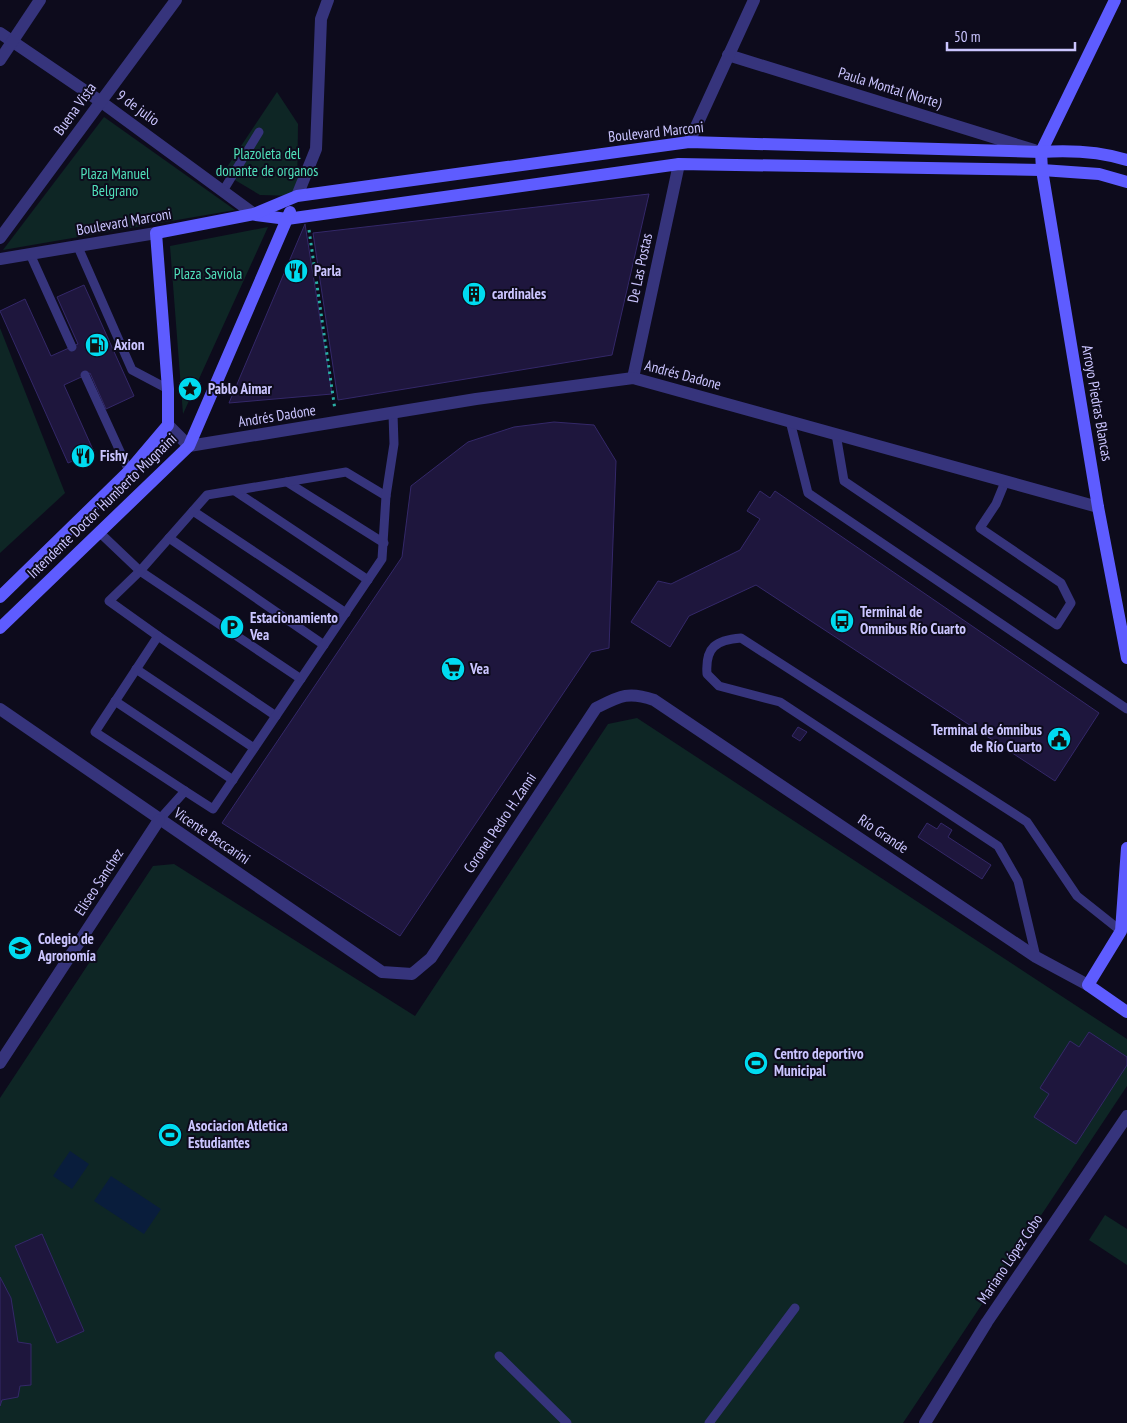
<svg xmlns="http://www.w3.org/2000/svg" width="1127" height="1423" viewBox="0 0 1127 1423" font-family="'PT Sans Narrow',sans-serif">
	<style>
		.green { fill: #0e2625 }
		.water { fill: #091d3c }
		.building { fill: #1e163d; stroke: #342869 }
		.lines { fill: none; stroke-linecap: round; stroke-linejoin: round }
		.path { stroke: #2aaea5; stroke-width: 3; stroke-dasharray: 2.5 4; stroke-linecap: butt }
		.lane { stroke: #36347c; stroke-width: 9 }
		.street { stroke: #36347c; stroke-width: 12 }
		.secondary { stroke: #5e5cff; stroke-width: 12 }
		.labels { text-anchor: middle; stroke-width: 4; stroke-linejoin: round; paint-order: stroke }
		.street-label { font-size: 15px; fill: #cbc5ff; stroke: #0d0b1c }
		.park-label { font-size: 15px; fill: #50e0ba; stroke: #0d0b1c }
		.poi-label { font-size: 15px; font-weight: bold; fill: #cbc5ff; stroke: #0d0b1c; text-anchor: start }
	</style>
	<rect width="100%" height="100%" fill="#0d0b1c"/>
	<g class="green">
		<polygon points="277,92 298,124 297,196 260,195 223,173"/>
		<polygon points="104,117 235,210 3,250"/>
		<polygon points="268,227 183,414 170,246"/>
		<polygon points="0,328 65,493 0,553"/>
		<polygon points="637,718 1127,1039 1127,1086 903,1423 0,1423 0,1098 153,866 174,864 415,1016 608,724"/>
		<polygon points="1105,1215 1127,1229 1127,1265 1089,1240"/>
	</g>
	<g class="water">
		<polygon points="70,1151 89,1164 72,1189 53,1176"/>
		<polygon points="111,1176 161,1209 144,1234 94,1201"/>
	</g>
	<g class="building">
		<polygon points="649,194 612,355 338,400 313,233"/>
		<polygon points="305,224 332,394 229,403"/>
		<polygon points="84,285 134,396 106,409 90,373 64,385 94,452 68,463 0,311 25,299 51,356 78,344 57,297"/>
		<polygon points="554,422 594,425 616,461 609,648 591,652 400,936 222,823 402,557 411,486 468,442 514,427"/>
		<polygon points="760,491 770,498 775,491 1099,713 1055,781 756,585 689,616 670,647 631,622 658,581 671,584 740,550 760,519 747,511"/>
		<polygon points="798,727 807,732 800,741 792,736"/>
		<polygon points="927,823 937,829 941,823 952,830 948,837 991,865 982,879 918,837"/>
		<polygon points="1089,1032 1127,1057 1127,1065 1076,1144 1034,1117 1049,1094 1040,1088 1070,1041 1079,1047"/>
		<polygon points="42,1234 84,1331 57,1343 15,1246"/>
		<polygon points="0,1277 11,1298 18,1342 31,1344 31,1385 20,1386 18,1397 2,1400 0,1406"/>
	</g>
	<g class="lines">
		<polyline class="path" points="309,230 335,410"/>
		<g class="lane">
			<polyline points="223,191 259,132"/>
			<polyline points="78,247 132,370 168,389"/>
			<polyline points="30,254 72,347"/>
			<polyline points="85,375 129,471"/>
			<polyline points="790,421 808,493 1127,709"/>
			<polyline points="836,434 844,481 1057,625 1071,603 1061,583 980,528 996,504 1005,482"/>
			<polyline points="287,482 384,543"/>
			<polyline points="235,491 368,580"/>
			<polyline points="193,511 346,613"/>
			<polyline points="99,532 140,571 301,679"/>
			<polyline points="169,538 324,645"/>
			<polyline points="158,636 276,716"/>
			<polyline points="136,669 254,748"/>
			<polyline points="115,701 233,780"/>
			<polyline points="185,791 95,732 158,636 109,601 140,571 207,495 346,472 386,496"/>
			<polyline points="159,820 185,791 213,809 382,559 386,496 394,444 393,414"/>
			<path d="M1036,957L1018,881L998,846L780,702L719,686L707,674C705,647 716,640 741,638L1027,822L1077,896L1121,931"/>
			<polyline points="499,1356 567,1423"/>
			<polyline points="709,1423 795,1308"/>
		</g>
		<g class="street">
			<polyline points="0,33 100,101 254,214"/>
			<polyline points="728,55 1034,150"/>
			<polyline points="0,60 40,0"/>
			<polyline points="689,142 754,0"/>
			<polyline points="297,196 316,149 321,19 328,0"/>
			<polyline points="0,238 176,0"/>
			<polyline points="0,259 156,233"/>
			<polyline points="633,378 679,164"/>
			<polyline points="168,425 189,446 476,399 633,378 1098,507"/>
			<path d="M0,709L382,972L412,974L431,958L596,708C620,696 628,691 654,700L1036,957L1088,985"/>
			<polyline points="0,1063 159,820"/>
			<polyline points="925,1423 987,1322 1127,1116"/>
		</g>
		<g class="secondary">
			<polyline points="1115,0 1041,152 1042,170 1098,507 1127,658"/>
			<polyline points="256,215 287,219 679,164 1042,170 1099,174 1127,182"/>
			<path d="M0,597L129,471L168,425V389L156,233L254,214L297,196L689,142L1041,152C1071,150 1098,151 1127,160"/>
			<polyline points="0,628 189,446 290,212"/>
			<polyline points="1127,848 1121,931 1088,985 1127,1012"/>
		</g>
	</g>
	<defs>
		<g id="restaurant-disc" transform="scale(1.25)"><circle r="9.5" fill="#00dbf0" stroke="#0d0b1c"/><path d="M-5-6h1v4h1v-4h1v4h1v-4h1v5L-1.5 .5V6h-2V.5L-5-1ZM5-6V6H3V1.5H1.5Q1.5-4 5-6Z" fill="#111"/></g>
		<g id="building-disc" transform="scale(1.25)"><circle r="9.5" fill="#00dbf0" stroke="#0d0b1c"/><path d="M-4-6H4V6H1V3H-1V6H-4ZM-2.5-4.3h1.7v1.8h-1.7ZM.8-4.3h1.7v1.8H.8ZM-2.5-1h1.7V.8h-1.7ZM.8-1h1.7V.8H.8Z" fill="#111"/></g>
		<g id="fuel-disc" transform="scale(1.25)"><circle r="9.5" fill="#00dbf0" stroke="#0d0b1c"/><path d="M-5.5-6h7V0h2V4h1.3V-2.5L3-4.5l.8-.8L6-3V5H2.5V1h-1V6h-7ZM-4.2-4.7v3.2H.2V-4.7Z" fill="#111"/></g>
		<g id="sight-disc" transform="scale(1.25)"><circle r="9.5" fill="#00dbf0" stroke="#0d0b1c"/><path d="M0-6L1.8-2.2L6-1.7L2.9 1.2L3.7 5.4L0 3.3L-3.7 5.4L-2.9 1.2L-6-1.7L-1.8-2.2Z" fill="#111"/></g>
		<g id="bus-disc" transform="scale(1.25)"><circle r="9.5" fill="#00dbf0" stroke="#0d0b1c"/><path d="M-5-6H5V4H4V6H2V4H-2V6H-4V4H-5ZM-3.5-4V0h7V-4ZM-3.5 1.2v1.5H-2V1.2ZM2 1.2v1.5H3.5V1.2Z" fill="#111"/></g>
		<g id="parking-disc" transform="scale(1.25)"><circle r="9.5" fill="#00dbf0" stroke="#0d0b1c"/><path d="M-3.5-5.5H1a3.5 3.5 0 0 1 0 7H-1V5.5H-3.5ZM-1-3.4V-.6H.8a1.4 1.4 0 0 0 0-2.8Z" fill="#111"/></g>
		<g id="supermarket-disc" transform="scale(1.25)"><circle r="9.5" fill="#00dbf0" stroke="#0d0b1c"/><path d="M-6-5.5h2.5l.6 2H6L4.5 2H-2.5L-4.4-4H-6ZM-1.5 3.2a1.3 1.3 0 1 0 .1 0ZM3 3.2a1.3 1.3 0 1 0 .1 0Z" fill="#111"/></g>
		<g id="civic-disc" transform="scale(1.25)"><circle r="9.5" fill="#00dbf0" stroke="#0d0b1c"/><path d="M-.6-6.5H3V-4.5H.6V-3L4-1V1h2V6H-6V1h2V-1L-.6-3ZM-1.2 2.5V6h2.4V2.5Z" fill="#111"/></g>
		<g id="school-disc" transform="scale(1.25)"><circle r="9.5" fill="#00dbf0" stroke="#0d0b1c"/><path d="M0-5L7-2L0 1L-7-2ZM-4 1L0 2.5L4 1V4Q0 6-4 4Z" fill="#111"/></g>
		<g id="stadium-disc" transform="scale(1.25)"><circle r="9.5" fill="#00dbf0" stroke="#0d0b1c"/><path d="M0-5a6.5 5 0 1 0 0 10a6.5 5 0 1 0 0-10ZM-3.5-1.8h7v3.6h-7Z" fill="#111"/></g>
	</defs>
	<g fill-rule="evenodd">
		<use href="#restaurant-disc" x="296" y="271"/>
		<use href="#building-disc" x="474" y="294"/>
		<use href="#fuel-disc" x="97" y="345"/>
		<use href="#sight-disc" x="190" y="389"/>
		<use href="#restaurant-disc" x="83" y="456"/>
		<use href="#bus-disc" x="842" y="621"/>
		<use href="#parking-disc" x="232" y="627"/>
		<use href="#supermarket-disc" x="453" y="669"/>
		<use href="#civic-disc" x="1059" y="739"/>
		<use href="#school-disc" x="20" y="948"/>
		<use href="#stadium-disc" x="756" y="1063"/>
		<use href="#stadium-disc" x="170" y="1135"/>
	</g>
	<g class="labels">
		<g class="street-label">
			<text transform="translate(890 88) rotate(17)" y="5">Paula Montal (Norte)</text>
			<text transform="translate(138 108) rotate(36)" y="5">9 de julio</text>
			<text transform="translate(75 109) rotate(-54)" y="5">Buena Vista</text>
			<text transform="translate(656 132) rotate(-6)" y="5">Boulevard Marconi</text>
			<text transform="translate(124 222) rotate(-10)" y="5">Boulevard Marconi</text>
			<text transform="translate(640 268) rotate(-78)" y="5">De Las Postas</text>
			<text transform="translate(683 375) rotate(15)" y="5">Andrés Dadone</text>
			<text transform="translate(1097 403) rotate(80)" y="5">Arroyo Piedras Blancas</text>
			<text transform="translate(277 416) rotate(-9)" y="5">Andrés Dadone</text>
			<text transform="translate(102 506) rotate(-44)" y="5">Intendente Doctor Humberto Mugnaini</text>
			<text transform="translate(500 823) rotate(-56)" y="5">Coronel Pedro H. Zanni</text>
			<text transform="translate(883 834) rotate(34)" y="5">Río Grande</text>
			<text transform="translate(212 836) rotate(34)" y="5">Vicente Beccarini</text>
			<text transform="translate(99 882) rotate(-57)" y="5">Eliseo Sanchez</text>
			<text transform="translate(1010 1259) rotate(-56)" y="5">Mariano López Cobo</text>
		</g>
		<g class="park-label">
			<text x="267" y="159">Plazoleta del<tspan x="267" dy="17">donante de organos</tspan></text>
			<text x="115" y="179">Plaza Manuel<tspan x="115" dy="17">Belgrano</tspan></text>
			<text x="208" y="279">Plaza Saviola</text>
		</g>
		<g class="poi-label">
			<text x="314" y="276">Parla</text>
			<text x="492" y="299">cardinales</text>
			<text x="114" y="350">Axion</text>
			<text x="208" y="394">Pablo Aimar</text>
			<text x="100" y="461">Fishy</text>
			<text x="860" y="617">Terminal de<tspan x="860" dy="17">Omnibus Río Cuarto</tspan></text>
			<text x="250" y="623">Estacionamiento<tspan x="250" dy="17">Vea</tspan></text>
			<text x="470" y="674">Vea</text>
			<text x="1042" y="735" text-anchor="end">Terminal de ómnibus<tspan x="1042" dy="17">de Río Cuarto</tspan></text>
			<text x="38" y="944">Colegio de<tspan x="38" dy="17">Agronomía</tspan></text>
			<text x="774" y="1059">Centro deportivo<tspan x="774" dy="17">Municipal</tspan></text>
			<text x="188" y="1131">Asociacion Atletica<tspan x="188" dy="17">Estudiantes</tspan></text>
		</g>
	</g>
	<path d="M947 42v8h128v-8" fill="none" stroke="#cbc5ff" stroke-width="2.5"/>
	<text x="954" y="42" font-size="15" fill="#cbc5ff" stroke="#0d0b1c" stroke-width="4" paint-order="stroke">50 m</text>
</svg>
